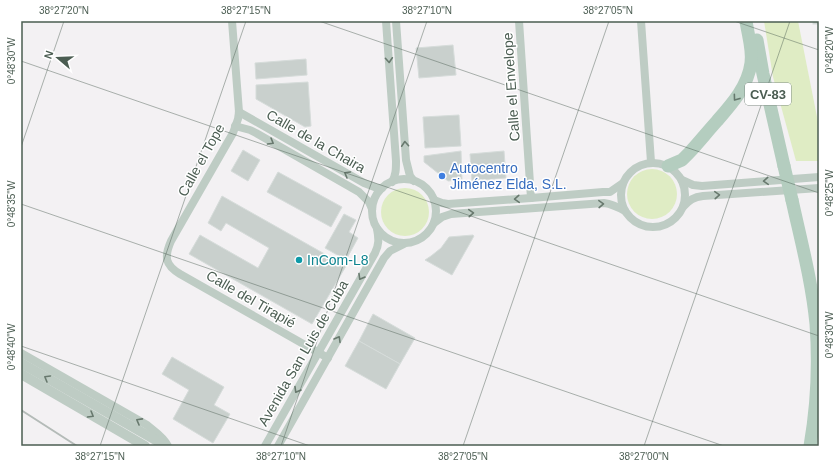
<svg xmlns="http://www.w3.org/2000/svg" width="840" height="467" viewBox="0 0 840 467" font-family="Arial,sans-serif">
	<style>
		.grass { fill: #dfecc4 }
		.building { fill: #c9d0cd; stroke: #d6dcda }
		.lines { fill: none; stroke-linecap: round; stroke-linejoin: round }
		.minor { stroke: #beccc4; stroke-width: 8 }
		.tertiary { stroke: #beccc4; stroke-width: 10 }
		.primary { stroke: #b4cdbf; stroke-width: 13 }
		.rail { stroke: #b4bbb8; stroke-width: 2 }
		.primary-bridge { stroke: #b4cdbf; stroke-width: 13 }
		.oneway { stroke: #68796e }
		.oneway2 { stroke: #65796d }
		.ticks { fill: none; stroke: #4b5d52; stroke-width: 1; stroke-opacity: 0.45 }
		.shop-dot { fill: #3f7fe0; stroke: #fff; stroke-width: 1.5 }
		.culture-dot { fill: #0f9aa8; stroke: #fff; stroke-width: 1.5 }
		.labels { text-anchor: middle; stroke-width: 3; stroke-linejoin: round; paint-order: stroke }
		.shield { fill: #fff; stroke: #818e86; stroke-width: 1 }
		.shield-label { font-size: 13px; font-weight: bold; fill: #4b5d52 }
		.street-label { font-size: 14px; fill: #4b5d52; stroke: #fff }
		.shop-label { font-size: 14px; fill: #366cbe; stroke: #fff; text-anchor: start }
		.culture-label { font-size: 14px; fill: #0d838f; stroke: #fff; text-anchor: start }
		.neatline { fill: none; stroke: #4b5d52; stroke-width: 1.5 }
		.ticks-label { font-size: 10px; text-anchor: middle; fill: #4b5d52 }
	</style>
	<rect width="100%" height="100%" fill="#f3f1f3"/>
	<g class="grass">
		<polygon points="764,21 798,21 819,127 819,161 796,161 773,77"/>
		<circle cx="652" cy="194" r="25"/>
		<circle cx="405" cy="212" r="24"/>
	</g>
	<g class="building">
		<rect x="813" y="21" width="6" height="3"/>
		<polygon points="453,45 456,75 419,78 416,48"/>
		<polygon points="306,59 307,75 256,79 255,63"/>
		<polygon points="308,82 311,126 305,127 256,99 256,85"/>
		<polygon points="459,115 461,146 425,148 423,117"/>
		<polygon points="243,150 260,160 248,181 231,171"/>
		<polygon points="461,151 462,180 448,181 424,162 424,156"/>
		<polygon points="504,151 506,178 472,181 470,154"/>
		<polygon points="278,172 342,207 331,227 267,192"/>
		<polygon points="222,196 346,266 312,324 189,254 200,235 258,268 269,248 226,223 221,231 208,223"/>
		<polygon points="344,214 356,220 349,232 358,238 346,260 325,248"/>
		<polygon points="473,235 474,236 452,275 425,260 431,256 441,248 449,237"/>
		<polygon points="373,314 415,338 400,364 359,341"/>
		<polygon points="359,341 400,364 386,389 345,366"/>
		<polygon points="172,357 224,387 214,405 230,414 213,443 173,419 189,390 162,374"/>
	</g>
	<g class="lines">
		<g class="minor">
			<path d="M232,21L239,112L238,119L233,133L171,241C164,257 165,265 180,274L328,358"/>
			<path d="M386,21L396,161C396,169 396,175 392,182"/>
			<polyline points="396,21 406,160 410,176 414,181"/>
			<polyline points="519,21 531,198"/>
			<polyline points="641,21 651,162"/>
			<polyline points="239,112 364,183 377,188 382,188"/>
			<polyline points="235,126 250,130 256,133 359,192 369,202 372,209"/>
			<circle cx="653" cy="195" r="32"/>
			<circle cx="404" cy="211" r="32"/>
			<polyline points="682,180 693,185 702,186 819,177"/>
			<polyline points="434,200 442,203 448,204 531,198 603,192 610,192 623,183"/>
			<path d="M683,207C689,200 694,197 703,196L819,188"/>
			<path d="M434,223L442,217L451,214L604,203C612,204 618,207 625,211"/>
			<path d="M21,353L147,425C155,432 163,436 168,446"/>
			<path d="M265,446L375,253C379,245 379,239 377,229"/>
			<polyline points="278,446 384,258 390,251 404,244"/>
		</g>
		<g class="tertiary">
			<polyline points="21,363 166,446"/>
			<polyline points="21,374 145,446"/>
		</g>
		<g class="primary">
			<polyline points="757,40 763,74 784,166"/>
			<path d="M668,166L682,160L689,153C699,142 708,131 717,121C732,104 748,86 751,63C753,50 748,35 746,21"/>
			<path d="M792,200C801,241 812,282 816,324C819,365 817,406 810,446"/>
		</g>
		<polyline class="rail" points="21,410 77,446"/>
		<polyline class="primary-bridge" points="784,166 792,200"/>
	</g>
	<defs><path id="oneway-chevron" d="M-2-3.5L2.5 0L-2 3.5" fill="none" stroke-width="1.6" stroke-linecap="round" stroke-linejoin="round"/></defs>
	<g class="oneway">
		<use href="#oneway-chevron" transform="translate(389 60) rotate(86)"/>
		<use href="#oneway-chevron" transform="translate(271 142) rotate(30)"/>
		<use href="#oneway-chevron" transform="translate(405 144) rotate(-94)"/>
		<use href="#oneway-chevron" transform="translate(347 174) rotate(-150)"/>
		<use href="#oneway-chevron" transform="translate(766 181) rotate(176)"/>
		<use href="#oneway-chevron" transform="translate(717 195) rotate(-4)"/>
		<use href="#oneway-chevron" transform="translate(517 199) rotate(176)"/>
		<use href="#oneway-chevron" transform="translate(601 204) rotate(-2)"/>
		<use href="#oneway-chevron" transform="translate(471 213) rotate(-4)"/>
		<use href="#oneway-chevron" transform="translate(361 277) rotate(120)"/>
		<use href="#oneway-chevron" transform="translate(338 339) rotate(-60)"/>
		<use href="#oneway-chevron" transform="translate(47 378) rotate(-150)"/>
		<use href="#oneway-chevron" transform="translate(297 390) rotate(120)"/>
		<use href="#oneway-chevron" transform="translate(91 415) rotate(30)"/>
		<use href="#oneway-chevron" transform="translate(139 421) rotate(-151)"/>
	</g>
	<use class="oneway2" href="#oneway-chevron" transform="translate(736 98) rotate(126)"/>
	<path class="ticks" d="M319,21L819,193M734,21L819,50M21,61L819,336M21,147L64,21M21,204L724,446M21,346L310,446M100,446L246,21M281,446L427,21M463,446L609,21M644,446L790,21"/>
	<circle class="shop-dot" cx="442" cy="176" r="4"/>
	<circle class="culture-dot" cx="299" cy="260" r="4"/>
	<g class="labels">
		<rect class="shield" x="745" y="83" width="46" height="22" rx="3"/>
		<g class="shield-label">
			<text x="768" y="99">CV-83</text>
		</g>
		<g class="street-label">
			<text transform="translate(511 87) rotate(-94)" y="5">Calle el Envelope</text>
			<text transform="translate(316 141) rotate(30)" y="5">Calle de la Chaira</text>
			<text transform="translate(201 160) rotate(-61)" y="5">Calle el Tope</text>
			<text transform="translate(251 299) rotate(30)" y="5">Calle del Tirapié</text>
			<text transform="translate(303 353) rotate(-60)" y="5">Avenida San Luis de Cuba</text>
		</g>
		<g class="shop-label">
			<text x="450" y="173">Autocentro<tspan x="450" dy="16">Jiménez Elda, S.L.</tspan></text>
		</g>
		<g class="culture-label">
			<text x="307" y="265">InCom-L8</text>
		</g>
	</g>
	<rect width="840" height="467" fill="none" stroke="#ffffff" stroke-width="44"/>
	<g transform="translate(58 58) rotate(289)" stroke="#ffffff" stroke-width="3" paint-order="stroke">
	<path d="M0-3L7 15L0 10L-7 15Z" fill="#4b5d52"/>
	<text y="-6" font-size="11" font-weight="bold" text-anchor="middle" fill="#4b5d52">N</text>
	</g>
	<rect x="22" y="22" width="796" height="423" class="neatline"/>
	<g class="ticks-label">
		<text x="64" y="14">38°27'20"N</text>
		<text x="246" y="14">38°27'15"N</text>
		<text x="427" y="14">38°27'10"N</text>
		<text x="608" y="14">38°27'05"N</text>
		<text transform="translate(829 50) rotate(-90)" y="4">0°48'20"W</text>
		<text transform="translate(11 61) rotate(-90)" y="4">0°48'30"W</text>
		<text transform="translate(829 193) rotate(-90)" y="4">0°48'25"W</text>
		<text transform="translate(11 204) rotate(-90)" y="4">0°48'35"W</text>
		<text transform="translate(829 335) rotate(-90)" y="4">0°48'30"W</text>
		<text transform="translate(11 347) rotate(-90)" y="4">0°48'40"W</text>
		<text x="100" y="460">38°27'15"N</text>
		<text x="281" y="460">38°27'10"N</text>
		<text x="463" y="460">38°27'05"N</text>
		<text x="644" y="460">38°27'00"N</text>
	</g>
</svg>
